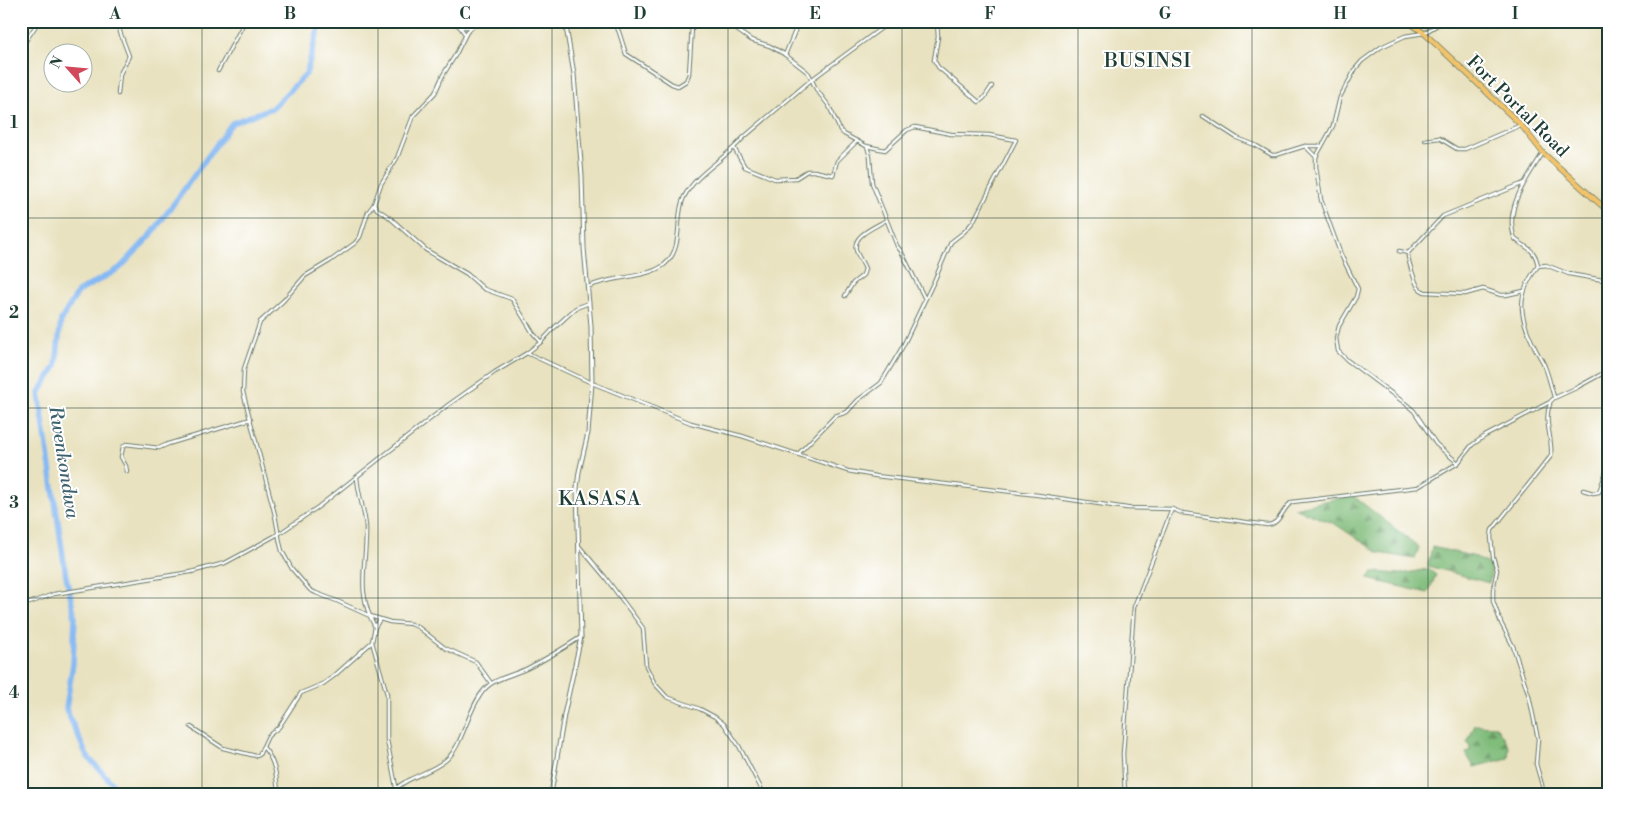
<svg xmlns="http://www.w3.org/2000/svg" width="1630" height="815" viewBox="0 0 1630 815" font-family="'Libre Bodoni',serif">
	<style>
		.forest { fill: url(#forest-firs); stroke: #507c57 }
		.lines { fill: none; stroke-linecap: round; stroke-linejoin: round }
		.river { stroke: #86b9f3; stroke-width: 5.5 }
		.minor-casing { stroke: #667765; stroke-width: 4.5 }
		.tertiary-casing { stroke: #667765; stroke-width: 5 }
		.primary-casing { stroke: #667765; stroke-width: 6 }
		.minor { stroke: #fff; stroke-width: 2.5 }
		.tertiary { stroke: #fff; stroke-width: 3 }
		.primary { stroke: #f2c36a; stroke-width: 4.5 }
		.grid { fill: none; stroke: #1f3d34; stroke-width: 1; stroke-opacity: 0.55 }
		.labels { text-anchor: middle; stroke-width: 4; stroke-linejoin: round; paint-order: stroke }
		.street-label { font-size: 18px; fill: #1f3d34; stroke: #fff }
		.water-label { font-size: 19px; font-style: italic; fill: #3e626d; stroke: #fff }
		.quarter-label { font-size: 20px; letter-spacing: 1px; fill: #1f3d34; stroke: #fff }
		.neatline { fill: none; stroke: #1f3d34; stroke-width: 2 }
		.grid-label { font-size: 16px; text-anchor: middle; font-weight: bold; fill: #1f3d34 }
	</style>
	<defs>
		<pattern id="forest-firs" width="22" height="20" patternUnits="userSpaceOnUse" patternTransform="scale(1.25)"><rect width="22" height="20" fill="#80bc7a"/><path d="M5 1l3.5 6h-7zM16 11l3.5 6h-7z" fill="#689a65"/></pattern>
	</defs>
	<rect width="100%" height="100%" fill="#fff"/>
	<filter id="ink" filterUnits="userSpaceOnUse"><feTurbulence type="fractalNoise" baseFrequency=".02" numOctaves="2"/><feDisplacementMap in="SourceGraphic" scale="10" xChannelSelector="R" yChannelSelector="G"/><feConvolveMatrix kernelMatrix="1 2 1 2 8 2 1 2 1" color-interpolation-filters="sRGB"/></filter>
	<filter id="wash" filterUnits="userSpaceOnUse"><feTurbulence type="fractalNoise" baseFrequency=".0096" numOctaves="4" result="noise"/><feDisplacementMap in="SourceGraphic" scale="20" xChannelSelector="R" yChannelSelector="G"/><feGaussianBlur stdDeviation="1.12" result="paint"/><feColorMatrix in="noise" values="0 0 0 0 0 0 0 0 0 0 0 0 0 0 0 0 0 1.4 0 .05"/><feComposite in="paint" operator="in"/></filter>
	<g filter="url(#wash)">
		<rect width="100%" height="100%" fill="#e9e2c0"/>
		<g class="forest">
			<polygon points="1352,495 1419,547 1415,559 1379,553 1335,524 1294,508"/>
			<polygon points="1432,547 1476,557 1492,567 1489,583 1428,566"/>
			<polygon points="1428,569 1436,575 1428,593 1368,579 1373,572 1401,574"/>
			<polygon points="1475,725 1496,726 1509,746 1508,758 1474,767 1466,753 1470,750 1470,745 1467,743"/>
		</g>
		<g class="lines">
			<polyline class="river" points="122,794 87,756 66,709 73,663 75,617 66,576 39,393 56,366 61,320 78,292 120,268 151,235 232,123 272,108 306,74 317,34 322,21"/>
		</g>
	</g>
	<g filter="url(#ink)">
		<g class="lines">
			<g class="minor-casing">
				<g id="minor">
					<polyline points="452,21 460,27 465,34"/>
					<polyline points="479,21 467,32 456,54 443,75 435,93 413,116 397,158 381,184 374,204 368,212 360,237 355,243 330,261 305,276 283,301 260,322 244,369 243,392 275,515 280,543 282,551 292,569 310,590 316,593 337,601 370,616 390,622 411,624 418,627 445,648 476,662 491,683"/>
					<polyline points="614,21 619,32 626,54 672,84 678,86 686,81 689,74 692,27 694,21"/>
					<polyline points="724,21 751,40 770,46 784,54 806,71 809,74 816,89 829,106 840,130 844,134 866,146 885,150 907,130 915,127 951,134 989,135 1016,140 973,222 964,232 951,242 935,279 903,346 881,383 858,400 847,412 835,416 798,454"/>
					<polyline points="937,21 938,37 934,60 938,67 979,102 984,98 992,86"/>
					<polyline points="1444,21 1424,33 1405,36 1381,47 1362,61 1356,68 1340,97 1333,126 1316,157 1316,167 1321,200 1341,255 1358,289 1356,297 1339,326 1336,338 1338,351 1347,360 1406,404 1414,411 1436,444 1458,463"/>
					<polyline points="460,27 471,27"/>
					<polyline points="21,48 39,21"/>
					<polyline points="785,55 795,31 796,21"/>
					<polyline points="218,71 245,21"/>
					<polyline points="118,94 120,74 129,56 120,32 119,21"/>
					<polyline points="1203,116 1237,138 1255,145 1272,155 1276,155 1305,146 1322,146"/>
					<polyline points="1425,140 1439,138 1457,149 1465,149 1521,125"/>
					<polyline points="867,146 870,157 872,183 897,246 901,251 925,299"/>
					<polyline points="1305,146 1316,157"/>
					<polyline points="734,148 745,167 775,179 796,178 807,171 814,171 833,175 837,161 857,141"/>
					<path d="M1543,153C1528,177 1503,209 1515,239C1527,249 1535,248 1538,266C1515,297 1519,317 1536,350C1539,356 1543,361 1545,367C1549,377 1551,387 1554,397"/>
					<polyline points="374,204 377,209 389,217 426,250 467,274 484,289 512,299 533,333 541,342"/>
					<path d="M1399,251L1408,253C1407,259 1415,281 1418,287C1421,291 1421,290 1425,292L1465,294L1483,289L1501,295H1506L1524,291"/>
					<polyline points="1408,253 1443,216 1524,183"/>
					<polyline points="1538,266 1546,265 1569,274 1609,281"/>
					<path d="M588,287C610,276 645,279 664,265C685,248 674,217 684,197C697,172 726,159 743,138L811,80L891,21"/>
					<path d="M845,296L853,283L863,275L865,269C863,263 858,257 856,250C852,235 876,227 886,220"/>
					<path d="M527,353L592,383L691,423L742,436L848,471L876,476L1038,495L1127,508L1172,509L1182,513L1267,525C1281,524 1282,508 1292,502L1418,487L1458,463L1472,445L1485,436L1550,402L1554,398L1576,388L1609,370"/>
					<polyline points="127,472 126,466 121,457 123,447 126,444 159,448 168,444 251,419"/>
					<path d="M357,477C358,495 365,511 366,527C367,566 355,590 375,627"/>
					<polyline points="1583,490 1593,493 1599,492 1609,464"/>
					<polyline points="579,546 605,577 643,628 646,666 655,684 667,697 700,709 715,717 724,724 739,746 764,794"/>
					<polyline points="21,606 54,594 191,572 225,563 251,549 280,533 318,507 448,405 495,372 527,353 541,342 554,328 576,308 589,303"/>
					<polyline points="380,619 375,627 372,642 387,694 387,740 396,787"/>
					<polyline points="191,727 223,748 256,756 259,755 268,736 279,727 301,693 323,684 334,676 372,642"/>
					<path d="M263,747C275,760 277,777 278,794"/>
					<path d="M390,794C405,777 429,774 446,760C463,746 468,708 484,690C494,678 514,675 528,668C546,659 564,648 581,637"/>
					<polyline points="1125,794 1123,754 1134,607 1172,509"/>
					<path d="M1543,794L1542,785L1536,764L1538,739L1529,696L1513,646L1501,623L1493,601V590L1497,570L1493,557L1491,537L1492,530L1551,456C1553,438 1543,421 1550,404"/>
				</g>
			</g>
			<g class="tertiary-casing">
				<polyline id="tertiary" points="551,794 564,715 581,637 577,488 579,472 588,433 592,383 591,326 584,248 582,176 574,74 565,21"/>
			</g>
			<g class="primary-casing">
				<polyline id="primary" points="1407,21 1424,33 1474,80 1521,125 1543,153 1609,212"/>
			</g>
			<use href="#minor" class="minor"/>
			<use href="#tertiary" class="tertiary"/>
			<use href="#primary" class="primary"/>
		</g>
	</g>
	<path class="grid" d="M202,21V794M378,21V794M552,21V794M728,21V794M902,21V794M1078,21V794M1252,21V794M1428,21V794M21,218H1609M21,408H1609M21,598H1609"/>
	<g class="labels">
		<g class="street-label">
			<text transform="translate(1518 106) rotate(45)" y="6">Fort Portal Road</text>
		</g>
		<g class="water-label">
			<text transform="translate(65 462) rotate(81)" y="7">Rwenkondwa</text>
		</g>
		<g class="quarter-label">
			<text x="1148" y="67">BUSINSI</text>
			<text x="600" y="505">KASASA</text>
		</g>
	</g>
	<rect width="1630" height="815" fill="none" stroke="#fff" stroke-width="55"/>
	<g transform="translate(68 68) rotate(297)"><circle r="24" fill="#ffffff" stroke="#a5b1ae"/>
	<path d="M0-4L9 19L0 12L-9 19Z" fill="#d1495b"/>
	<text y="-8" font-size="14" font-weight="bold" text-anchor="middle" fill="#1f3d34">N</text>
	</g>
	<rect x="28" y="28" width="1574" height="760" class="neatline"/>
	<g class="grid-label">
		<text x="115" y="19">A</text>
		<text x="290" y="19">B</text>
		<text x="465" y="19">C</text>
		<text x="640" y="19">D</text>
		<text x="815" y="19">E</text>
		<text x="990" y="19">F</text>
		<text x="1165" y="19">G</text>
		<text x="1340" y="19">H</text>
		<text x="1515" y="19">I</text>
		<text x="14" y="128">1</text>
		<text x="14" y="318">2</text>
		<text x="14" y="508">3</text>
		<text x="14" y="698">4</text>
	</g>
</svg>
